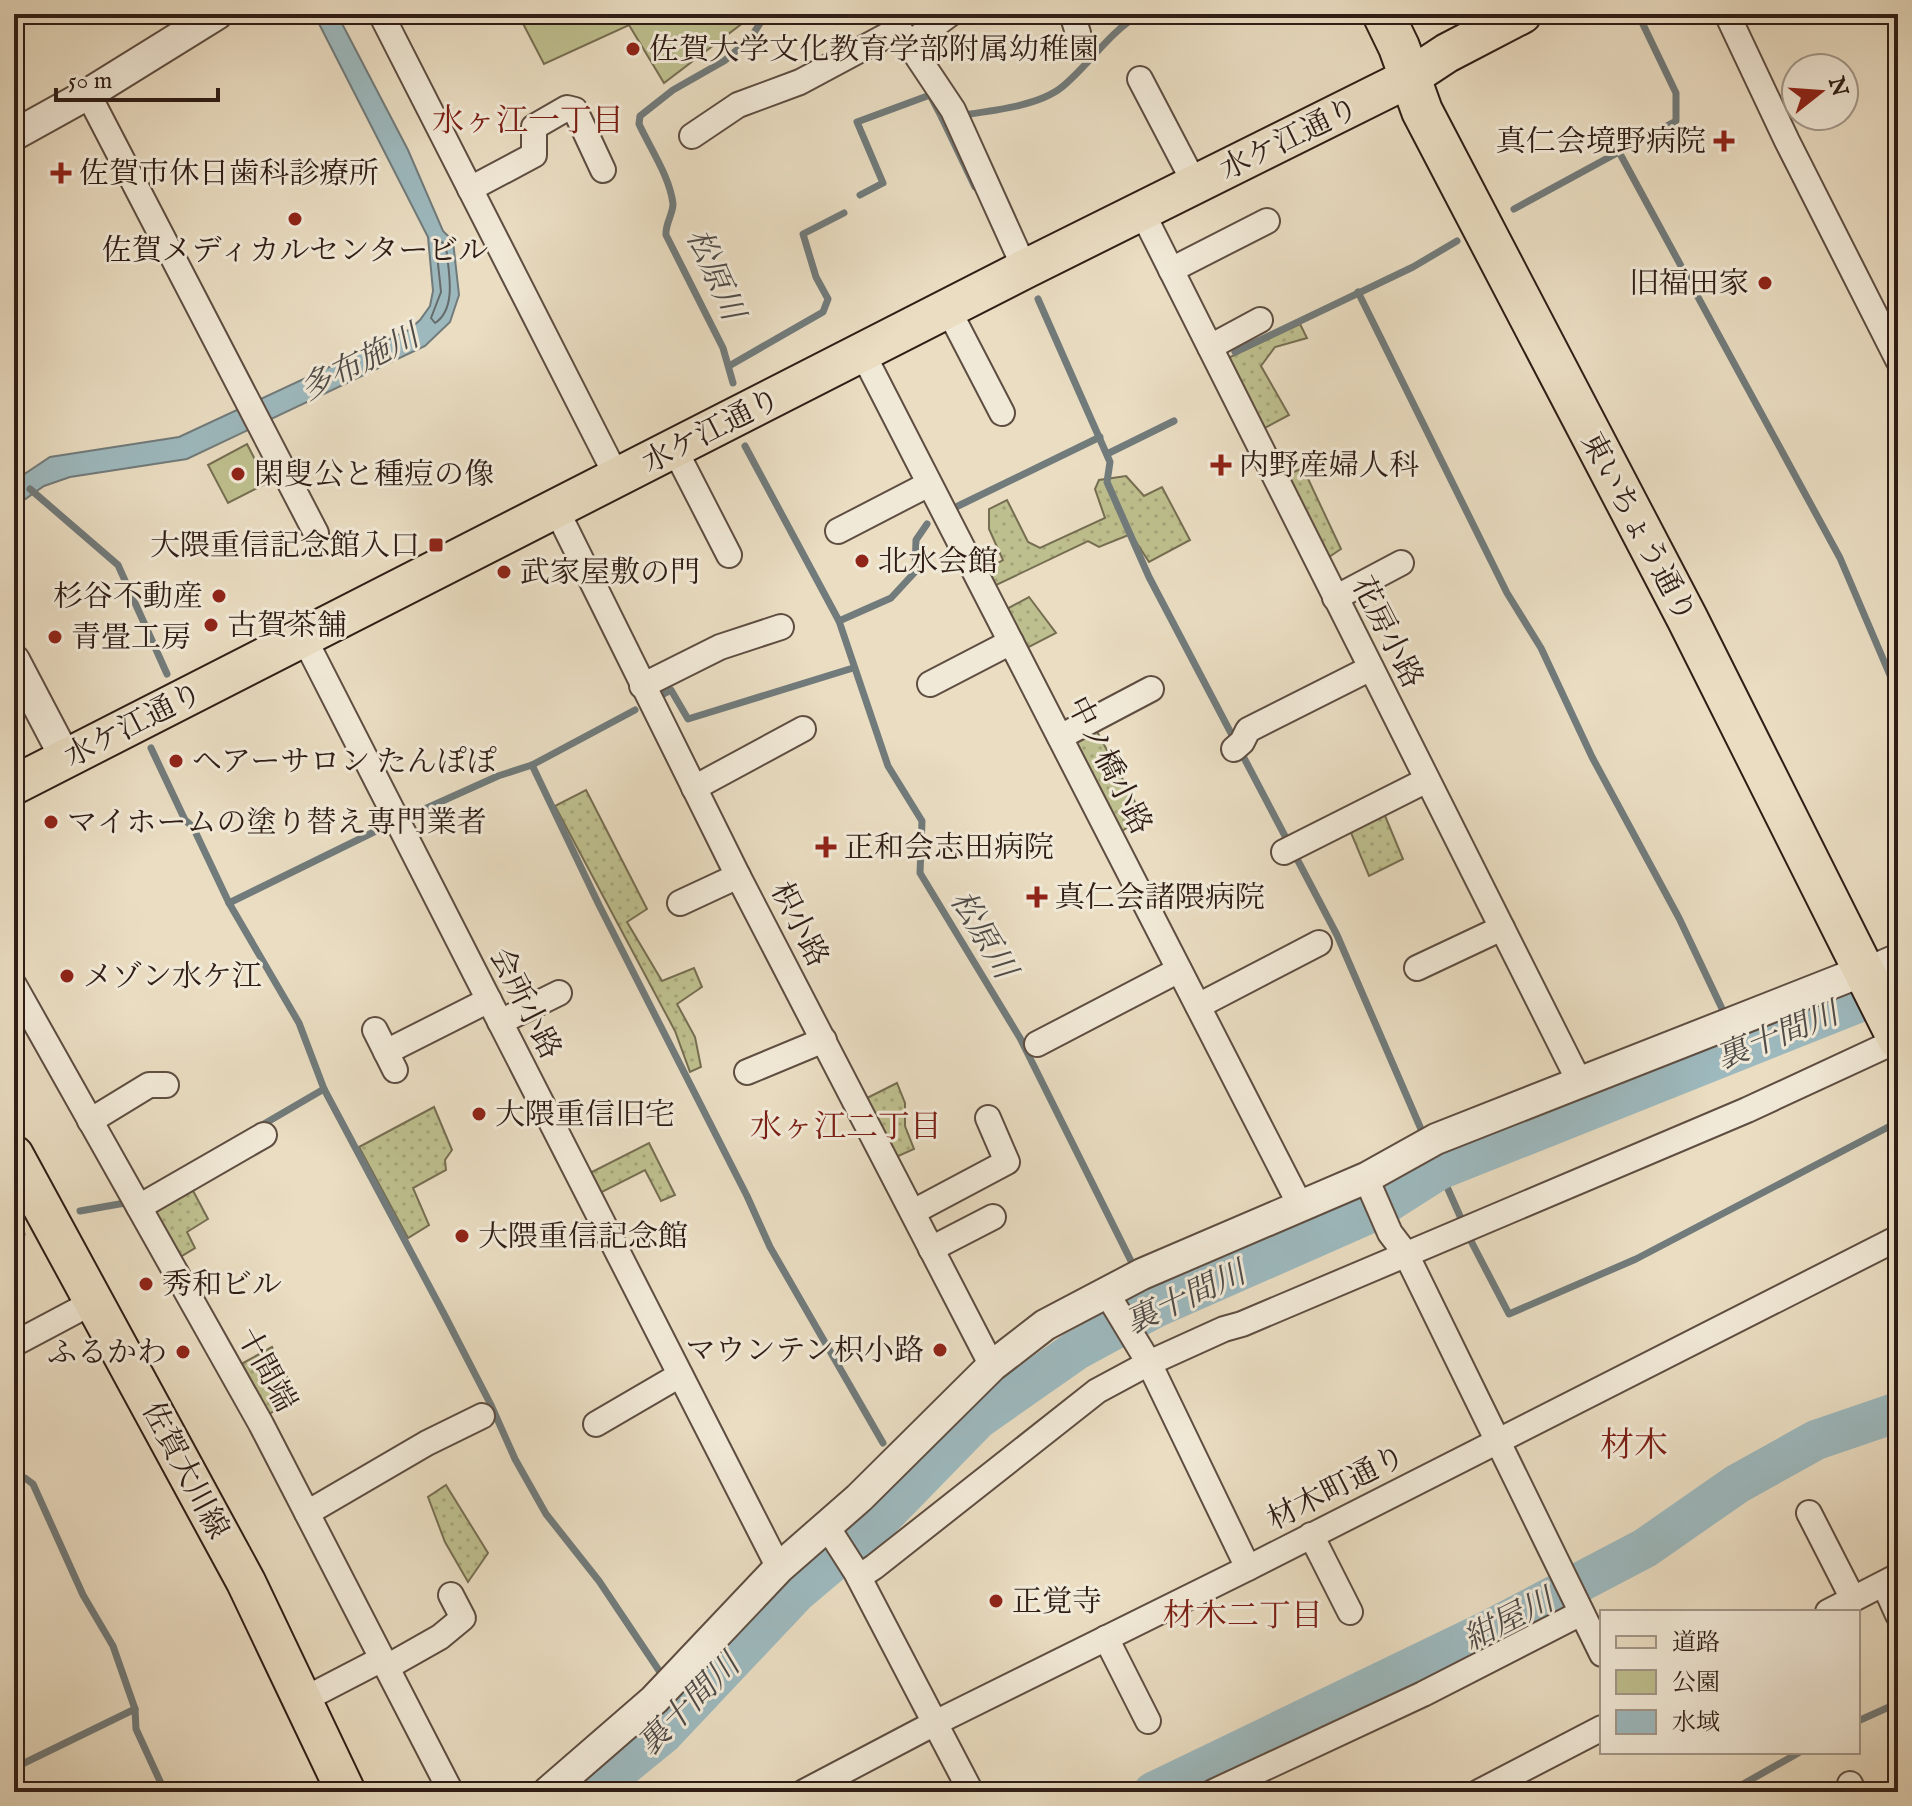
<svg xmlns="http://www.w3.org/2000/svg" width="1912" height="1806" viewBox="0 0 1912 1806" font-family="'IM FELL English','Noto Serif JP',serif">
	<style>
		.park { fill: #bebf8e; stroke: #766e52; stroke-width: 2 }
		.garden { fill: url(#garden-dots); stroke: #766e52; stroke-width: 2 }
		.water { fill: #9db9be; stroke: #717b7b; stroke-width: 2 }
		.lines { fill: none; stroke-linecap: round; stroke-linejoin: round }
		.shore { stroke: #666b6a; stroke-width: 2 }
		.stream { stroke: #717b7b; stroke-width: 7 }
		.river { stroke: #9db9be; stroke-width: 40 }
		.minor-casing { stroke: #5e4d41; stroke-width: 28 }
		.tertiary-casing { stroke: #5e4d41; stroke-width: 34 }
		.primary-casing { stroke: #2f1d16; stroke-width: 42 }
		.trunk-casing { stroke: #2f1d16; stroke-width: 44 }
		.minor { stroke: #f1e9d7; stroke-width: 24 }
		.tertiary { stroke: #f1e9d7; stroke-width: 30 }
		.primary { stroke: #eaddc2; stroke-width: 38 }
		.trunk { stroke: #eaddc2; stroke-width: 40 }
		.poi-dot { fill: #8f2418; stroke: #f1e9d7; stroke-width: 3 }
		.labels { text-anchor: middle; stroke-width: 6; stroke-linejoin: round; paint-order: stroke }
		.poi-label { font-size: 30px; fill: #2f1d16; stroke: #f1e9d7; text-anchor: start }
		.street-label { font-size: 30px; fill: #2f1d16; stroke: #f1e9d7 }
		.neighbourhood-label { font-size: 32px; fill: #7a1f14; stroke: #f1e9d7 }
		.water-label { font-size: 32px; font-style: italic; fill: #504c48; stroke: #f1e9d7 }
		.quarter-label { font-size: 34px; fill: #7a1f14; stroke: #f1e9d7 }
	</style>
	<defs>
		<pattern id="garden-dots" width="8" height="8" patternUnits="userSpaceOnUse" patternTransform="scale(2)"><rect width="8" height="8" fill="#bebf8e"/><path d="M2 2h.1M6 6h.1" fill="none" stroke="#a4a47a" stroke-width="1.8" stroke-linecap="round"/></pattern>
	</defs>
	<rect width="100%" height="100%" fill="#eaddc2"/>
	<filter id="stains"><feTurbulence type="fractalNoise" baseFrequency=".0025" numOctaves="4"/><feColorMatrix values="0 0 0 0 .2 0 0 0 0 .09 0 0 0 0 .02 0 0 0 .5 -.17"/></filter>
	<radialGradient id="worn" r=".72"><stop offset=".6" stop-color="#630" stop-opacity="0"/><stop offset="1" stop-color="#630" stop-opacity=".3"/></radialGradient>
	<g class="park">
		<polygon points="518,14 740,14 748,19 664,83 629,25 544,64"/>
		<polygon points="247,444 267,483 228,503 208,465"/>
	</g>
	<g class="garden">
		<polygon points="1300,324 1307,338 1275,347 1261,366 1289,415 1261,430 1226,359"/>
		<polygon points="1303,468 1341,549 1326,559 1284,476"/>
		<polygon points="1126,476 1144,496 1162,487 1190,540 1149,562 1131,534 1099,547 1088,541 992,587 984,571 1003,560 989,529 989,509 1007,500 1028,542 1040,548 1105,518 1095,489 1099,480"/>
		<polygon points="1029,597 1056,633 1025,649 1005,610"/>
		<polygon points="1094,726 1143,817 1119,833 1071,739"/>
		<polygon points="586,790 647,909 627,922 662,981 694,968 702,987 677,1004 695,1037 701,1067 690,1072 675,1031 555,806"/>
		<polygon points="1383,811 1403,859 1369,876 1349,828"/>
		<polygon points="897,1083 905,1103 905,1126 914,1149 894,1158 865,1099"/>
		<polygon points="434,1107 452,1150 445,1160 446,1170 413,1188 429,1225 408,1238 359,1147"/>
		<polygon points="649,1143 675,1195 661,1201 645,1170 598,1194 588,1174"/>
		<polygon points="190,1185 208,1219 187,1232 195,1248 175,1260 146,1209"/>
		<polygon points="272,1347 297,1397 264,1417 236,1367"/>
		<polygon points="446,1485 488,1553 468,1582 445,1542 428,1497"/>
	</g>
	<polygon class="water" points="314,14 337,14 408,150 443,231 453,241 459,295 450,322 425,346 187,459 70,477 44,486 14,507 14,481 50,457 179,437 409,330 420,320 430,306 433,291 428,237"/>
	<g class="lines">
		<path class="shore" d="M441,241L446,246C448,269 458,308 435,323L431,318L441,292L436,245Z"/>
		<g class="stream">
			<polyline points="1896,14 1898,16"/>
			<polyline points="1619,152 1840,558 1898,694"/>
			<path d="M975,187L942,118C977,112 1035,109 1062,87C1090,64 1108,33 1140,14"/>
			<polyline points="860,195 883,183 857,122 930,95 942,118"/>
			<polyline points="1514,209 1676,121 1676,93 1638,14"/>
			<polyline points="1358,292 1507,593 1541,648 1592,757 1679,918 1726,1017"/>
			<polyline points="1038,299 1110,462 1107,482 1149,577 1337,935 1424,1136"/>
			<polyline points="1235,352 1413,267 1457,241"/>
			<polyline points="729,366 823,312 828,299 816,277 803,234 844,213"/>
			<path d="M733,383L723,348L666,235C665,224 673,214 673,204C670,177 650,148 639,124L640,116L673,90L724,61L750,39L766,14"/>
			<polyline points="745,446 839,621 888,766 922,821 920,873 1020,1038 1136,1271"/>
			<polyline points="1107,454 1174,421"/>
			<polyline points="30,489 118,565 167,674"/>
			<polyline points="958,506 1100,437"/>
			<polyline points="839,621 891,598 915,572 916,540 927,524"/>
			<polyline points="662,695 671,690 688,719 853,668"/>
			<polyline points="151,748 185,820 193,827 229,903 299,1023 324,1089 444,1314 491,1405 515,1459 546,1514 599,1581 664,1678"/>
			<polyline points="532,765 599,905 747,1196 770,1247 883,1443"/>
			<polyline points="409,816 498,776 532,765 635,710"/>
			<polyline points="229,903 382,828"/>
			<polyline points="1733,1032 1740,1048"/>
			<polyline points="257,1128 324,1089"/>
			<polyline points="1431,1151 1472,1243 1509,1314 1636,1259 1894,1124"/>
			<polyline points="80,1211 125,1203"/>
			<polyline points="14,1238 22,1234"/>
			<polyline points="1142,1282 1155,1308"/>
			<polyline points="14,1479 25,1478 33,1484 83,1595 113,1646 135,1709 136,1729 165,1792"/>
			<polyline points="676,1690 689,1704"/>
			<polyline points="1858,1721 1898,1703"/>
			<polyline points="14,1768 135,1709"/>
			<polyline points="1729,1792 1800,1752"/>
		</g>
		<g class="river">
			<polyline points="592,1792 663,1734 796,1593 867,1533 978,1419 1075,1351 1108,1333 1155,1308 1373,1212 1439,1170 1898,987"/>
			<polyline points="1153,1792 1493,1628 1645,1548 1737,1484 1816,1440 1898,1412"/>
		</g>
		<g class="minor-casing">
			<g id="minor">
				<polyline points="381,14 617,477"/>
				<polyline points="889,14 953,110 1025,269"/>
				<polyline points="1072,14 1078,33"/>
				<polyline points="1727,14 1787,141 1898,360"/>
				<polyline points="909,44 950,14"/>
				<polyline points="1140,79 1195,184"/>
				<polyline points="88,94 316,533"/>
				<polyline points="692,136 738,105 800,82 899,29"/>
				<polyline points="470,189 534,155 534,127 567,108 575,110 603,170"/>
				<polyline points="1141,210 1579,1081"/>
				<polyline points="1171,270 1267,221"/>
				<polyline points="948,309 1002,413"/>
				<polyline points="1210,347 1260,320"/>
				<polyline points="863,354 1300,1205"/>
				<polyline points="674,448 729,555"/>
				<polyline points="556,509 738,876 992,1366"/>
				<polyline points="838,531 929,484"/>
				<polyline points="1335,598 1401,563"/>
				<polyline points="304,638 779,1568"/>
				<polyline points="930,684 1011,642"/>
				<polyline points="642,686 720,647 781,627"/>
				<polyline points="1060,737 1151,689"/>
				<polyline points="1234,749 1242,742 1248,730 1371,668"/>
				<polyline points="694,788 803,729"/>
				<polyline points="1284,852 1427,780"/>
				<polyline points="680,903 738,876"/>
				<polyline points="1417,968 1502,928"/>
				<polyline points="1863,971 1898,956"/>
				<polyline points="14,985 261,1424 451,1792"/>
				<polyline points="1198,1006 1319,943"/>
				<polyline points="500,1022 559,993"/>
				<polyline points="375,1030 395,1070"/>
				<polyline points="1037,1044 1179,970"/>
				<polyline points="386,1052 489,1000"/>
				<polyline points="747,1072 824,1040"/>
				<polyline points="90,1121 149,1085 166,1085"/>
				<polyline points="1366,1178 1390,1233 1406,1254 1602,1654"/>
				<polyline points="139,1207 264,1135"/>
				<polyline points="913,1212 1007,1162 988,1118"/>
				<polyline points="931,1249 993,1217"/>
				<polyline points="1106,1292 1149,1363 1248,1568"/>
				<polyline points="14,1344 95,1301"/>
				<polyline points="596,1424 680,1375"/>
				<polyline points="307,1513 427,1443 482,1416"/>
				<polyline points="1809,1513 1853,1599"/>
				<polyline points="826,1525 856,1572 971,1792"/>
				<polyline points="1311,1535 1350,1612"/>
				<polyline points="859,1577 874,1567 1097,1391 1149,1363 1224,1329 1242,1324 1747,1110 1898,1040"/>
				<polyline points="1884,1584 1898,1615"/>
				<polyline points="1828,1612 1898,1576"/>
				<polyline points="1106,1638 1148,1721"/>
				<polyline points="387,1667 440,1637 463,1618 451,1595"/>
				<polyline points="303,1700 382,1659"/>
				<polyline points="1850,1784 1854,1792"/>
				<polyline points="804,1792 935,1723 1248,1568 1898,1238"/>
				<polyline points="1213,1792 1423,1694 1581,1613"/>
				<polyline points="1479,1792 1602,1728"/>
			</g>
		</g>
		<g class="tertiary-casing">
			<g id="tertiary">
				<polyline points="14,135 88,94 217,14"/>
				<polyline points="14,660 66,759"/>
				<polyline points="548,1792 654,1700 779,1568 859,1498 992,1366 1045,1325 1142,1274 1366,1178 1436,1139 1863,971"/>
			</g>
		</g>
		<g class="primary-casing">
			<g id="primary">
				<polyline points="14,785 1025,269 1409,78 1447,53 1522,14"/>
				<polyline points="14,1155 246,1582 346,1792"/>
			</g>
		</g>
		<g class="trunk-casing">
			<polyline id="trunk" points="1383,14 1399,47 1422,111 1687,618 1898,1039"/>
		</g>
		<use href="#minor" class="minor"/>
		<use href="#tertiary" class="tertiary"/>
		<use href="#primary" class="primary"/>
		<use href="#trunk" class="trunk"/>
	</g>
	<g class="poi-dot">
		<circle cx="633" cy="49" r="8"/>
		<path d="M1720 129h8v8h8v8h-8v8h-8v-8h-8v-8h8z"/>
		<path d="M57 161h8v8h8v8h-8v8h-8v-8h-8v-8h8z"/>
		<circle cx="295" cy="219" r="8"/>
		<circle cx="1765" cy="283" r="8"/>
		<path d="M1217 453h8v8h8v8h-8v8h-8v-8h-8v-8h8z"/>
		<circle cx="238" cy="474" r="8"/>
		<rect x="428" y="537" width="16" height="16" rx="4"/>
		<circle cx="862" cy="561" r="8"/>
		<circle cx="504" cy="572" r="8"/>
		<circle cx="219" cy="596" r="8"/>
		<circle cx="211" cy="625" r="8"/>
		<circle cx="55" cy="637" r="8"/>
		<circle cx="176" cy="761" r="8"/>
		<circle cx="51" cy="822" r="8"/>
		<path d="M822 835h8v8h8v8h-8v8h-8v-8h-8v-8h8z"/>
		<path d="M1033 885h8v8h8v8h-8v8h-8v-8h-8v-8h8z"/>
		<circle cx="67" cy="976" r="8"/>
		<circle cx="479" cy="1114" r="8"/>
		<circle cx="462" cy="1236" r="8"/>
		<circle cx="146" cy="1284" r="8"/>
		<circle cx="940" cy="1350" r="8"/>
		<circle cx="183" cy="1352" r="8"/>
		<circle cx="996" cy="1601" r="8"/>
	</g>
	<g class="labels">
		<g class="poi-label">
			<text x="649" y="59">佐賀大学文化教育学部附属幼稚園</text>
			<text x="1706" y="151" text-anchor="end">真仁会境野病院</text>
			<text x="79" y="183">佐賀市休日歯科診療所</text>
			<text x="295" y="260" text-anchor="middle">佐賀メディカルセンタービル</text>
			<text x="1749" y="293" text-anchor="end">旧福田家</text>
			<text x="1239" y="475">内野産婦人科</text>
			<text x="254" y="484">閑叟公と種痘の像</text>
			<text x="420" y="555" text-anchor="end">大隈重信記念館入口</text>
			<text x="878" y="571">北水会館</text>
			<text x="520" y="582">武家屋敷の門</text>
			<text x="203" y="606" text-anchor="end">杉谷不動産</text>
			<text x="227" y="635">古賀茶舗</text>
			<text x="71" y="647">青畳工房</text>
			<text x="192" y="771">ヘアーサロン たんぽぽ</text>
			<text x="67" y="832">マイホームの塗り替え専門業者</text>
			<text x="844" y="857">正和会志田病院</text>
			<text x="1055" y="907">真仁会諸隈病院</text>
			<text x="83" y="986">メゾン水ケ江</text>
			<text x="495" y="1124">大隈重信旧宅</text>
			<text x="478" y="1246">大隈重信記念館</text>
			<text x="162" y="1294">秀和ビル</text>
			<text x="924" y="1360" text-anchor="end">マウンテン枳小路</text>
			<text x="167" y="1362" text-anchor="end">ふるかわ</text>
			<text x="1012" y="1611">正覚寺</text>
		</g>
		<g class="street-label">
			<text transform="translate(1289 138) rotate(-26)" y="10">水ケ江通り</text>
			<text transform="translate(711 430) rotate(-27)" y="10">水ケ江通り</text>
			<text transform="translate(1639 527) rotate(62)" y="10">東いちょう通り</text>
			<text transform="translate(1388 632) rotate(63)" y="10">花房小路</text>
			<text transform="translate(133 724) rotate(-27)" y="10">水ケ江通り</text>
			<text transform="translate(1110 765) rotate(63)" y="10">中ノ橋小路</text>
			<text transform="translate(800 924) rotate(63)" y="10">枳小路</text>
			<text transform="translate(526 1003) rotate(63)" y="10">会所小路</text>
			<text transform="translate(267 1369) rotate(61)" y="10">十間端</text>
			<text transform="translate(186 1470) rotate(62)" y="10">佐賀大川線</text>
			<text transform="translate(1336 1487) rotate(-27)" y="10">材木町通り</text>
		</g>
		<g class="neighbourhood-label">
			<text x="528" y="131">水ヶ江一丁目</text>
			<text x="846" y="1137">水ヶ江二丁目</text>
			<text x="1243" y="1626">材木二丁目</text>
		</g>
		<g class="water-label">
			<text transform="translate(716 274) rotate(66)" y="11">松原川</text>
			<text transform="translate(359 362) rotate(-27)" y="11">多布施川</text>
			<text transform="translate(984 934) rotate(59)" y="11">松原川</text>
			<text transform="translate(1777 1035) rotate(-22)" y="11">裏十間川</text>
			<text transform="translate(1185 1297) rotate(-25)" y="11">裏十間川</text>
			<text transform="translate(1508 1619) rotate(-27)" y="11">紺屋川</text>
			<text transform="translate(688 1704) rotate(-45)" y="11">裏十間川</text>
		</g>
		<g class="quarter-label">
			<text x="1634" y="1456">材木</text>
		</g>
	</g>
	<rect width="1912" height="1806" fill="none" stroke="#eaddc2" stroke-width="48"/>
	<rect x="16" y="16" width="1880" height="1774" fill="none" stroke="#2f1d16" stroke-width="4"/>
	<rect x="24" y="24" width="1864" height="1758" fill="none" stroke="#2f1d16" stroke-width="2"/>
	<rect x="1600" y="1610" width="260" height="144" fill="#f1e9d7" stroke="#a3978a" stroke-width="2"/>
	<rect x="1616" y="1636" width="40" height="12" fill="#eaddc2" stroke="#a3978a" stroke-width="2"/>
	<text x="1672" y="1650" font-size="24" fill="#2f1d16">道路</text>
	<rect x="1616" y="1670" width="40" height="24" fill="#bebf8e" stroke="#a3978a" stroke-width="2"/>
	<text x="1672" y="1690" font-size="24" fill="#2f1d16">公園</text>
	<rect x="1616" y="1710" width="40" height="24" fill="#9db9be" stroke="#a3978a" stroke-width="2"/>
	<text x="1672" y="1730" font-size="24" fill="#2f1d16">水域</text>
	<g transform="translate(1820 92) rotate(73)"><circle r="38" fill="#f1e9d7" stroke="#a3978a" stroke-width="2"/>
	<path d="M0-6L14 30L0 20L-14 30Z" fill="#8f2418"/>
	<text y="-12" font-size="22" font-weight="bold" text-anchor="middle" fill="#2f1d16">N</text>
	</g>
	<path d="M56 88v12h162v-12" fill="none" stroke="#2f1d16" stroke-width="4"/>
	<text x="68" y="88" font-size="24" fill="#2f1d16" stroke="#f1e9d7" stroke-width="6" paint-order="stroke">50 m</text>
	<rect width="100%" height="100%" filter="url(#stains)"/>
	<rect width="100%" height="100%" fill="url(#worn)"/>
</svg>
